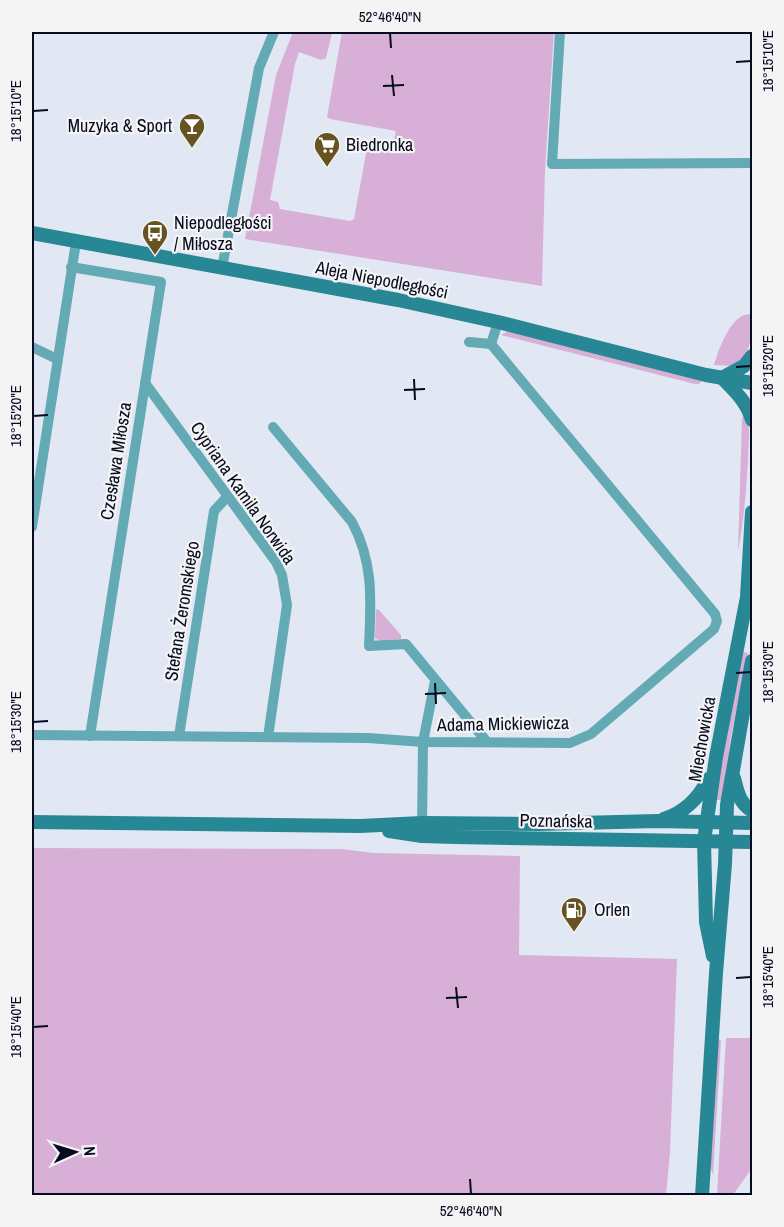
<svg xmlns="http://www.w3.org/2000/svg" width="784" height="1227" viewBox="0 0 784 1227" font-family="'Archivo Narrow',sans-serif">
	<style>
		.green { fill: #d8afd6 }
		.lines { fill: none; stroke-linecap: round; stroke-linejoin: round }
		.street { stroke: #64aab4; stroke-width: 10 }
		.secondary { stroke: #288794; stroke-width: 14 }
		.ticks { fill: none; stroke: #060b21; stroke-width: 2 }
		.labels { text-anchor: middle; stroke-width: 4.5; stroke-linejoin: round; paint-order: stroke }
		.poi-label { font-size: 18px; fill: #060b21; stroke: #f4f4f4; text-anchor: start }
		.street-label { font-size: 18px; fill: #060b21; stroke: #f4f4f4 }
		.neatline { fill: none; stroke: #060b21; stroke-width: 2 }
		.ticks-label { font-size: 15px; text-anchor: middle; fill: #060b21 }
	</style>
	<rect width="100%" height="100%" fill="#e2e7f4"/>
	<g class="green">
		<path d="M293,32H332V33L326,58L321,60L299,52L295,64L270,200L278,202L280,209L350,221L354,219L367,148C374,139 384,144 393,145L396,131L330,119L327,117L342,32H554L545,170L542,286L245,239L276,75Z"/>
		<path d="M750,314C750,340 755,346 735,366L714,365C719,348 731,314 750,314Z"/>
		<polygon points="508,331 703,380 699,384 695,384 501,335"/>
		<path d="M747,414C751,429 748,445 748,461C746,491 744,521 738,551L742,419L743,416Z"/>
		<polygon points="376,609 379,610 401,635 401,639 380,641 375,638"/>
		<polygon points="742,652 748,653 731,736 722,800 715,800 726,735"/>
		<polygon points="32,848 341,849 374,853 520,856 519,955 677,959 670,1152 666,1195 32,1195"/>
		<polygon points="716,1036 721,1041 713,1175 710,1166"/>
		<polygon points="726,1038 752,1038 752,1168 733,1195 717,1195"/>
	</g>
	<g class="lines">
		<g class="street">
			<polyline points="560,32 552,164 752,163"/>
			<polyline points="71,267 161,282 90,736"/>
			<polyline points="222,268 259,68 274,32"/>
			<polyline points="469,342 491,344"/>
			<polyline points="491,344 498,322"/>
			<polyline points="32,347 57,359"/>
			<polyline points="145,383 276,562 282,575 287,605 268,737"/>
			<path d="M273,427L352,522C374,563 371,601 369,646L406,644L487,742"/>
			<polyline points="32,527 76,242"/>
			<polyline points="32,735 368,738 423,742 570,743 591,734 714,629 717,621 715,614 491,344"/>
			<polyline points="179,736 214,511 227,497"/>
			<polyline points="422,829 423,742 435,681"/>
		</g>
		<g class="secondary">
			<polyline points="32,233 398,300 498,322 706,375 752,383"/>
			<path d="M722,378C735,391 747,402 752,420"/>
			<polyline points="722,378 744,366 752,356"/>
			<path d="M734,778C738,793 739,802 752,811"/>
			<path d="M664,819C685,812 699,798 708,779"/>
			<polyline points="32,822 360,826 422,823 539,824 657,821 752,823"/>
			<polyline points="389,831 422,836 455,837 752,842"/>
			<polyline points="713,956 706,922 704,841 716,757 747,597 752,512"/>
			<polyline points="702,1196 716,973 725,864 727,805 752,661"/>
		</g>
	</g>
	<path class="ticks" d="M390,33L391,48M736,62L751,61M392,75L394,96M383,86L404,85M33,111L48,110M736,367L751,366M414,379L415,400M404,390L425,389M33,416L48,415M736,673L751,672M435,683L436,704M425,694L446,693M33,722L48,721M736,978L751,977M456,987L458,1008M446,998L467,997M33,1027L48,1026M470,1179L471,1194"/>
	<defs>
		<g id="bar-pin" transform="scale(1.35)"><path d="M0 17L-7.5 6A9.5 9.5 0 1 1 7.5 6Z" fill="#665321" stroke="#f4f4f4"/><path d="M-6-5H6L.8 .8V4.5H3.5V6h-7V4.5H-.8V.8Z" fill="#fff"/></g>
		<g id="supermarket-pin" transform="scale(1.35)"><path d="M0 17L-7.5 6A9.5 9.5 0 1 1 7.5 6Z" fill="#665321" stroke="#f4f4f4"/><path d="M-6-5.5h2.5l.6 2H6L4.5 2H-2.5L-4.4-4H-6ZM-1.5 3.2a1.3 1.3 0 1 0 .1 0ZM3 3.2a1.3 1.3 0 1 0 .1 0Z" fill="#fff"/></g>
		<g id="bus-pin" transform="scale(1.35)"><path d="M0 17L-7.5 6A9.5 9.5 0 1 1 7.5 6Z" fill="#665321" stroke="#f4f4f4"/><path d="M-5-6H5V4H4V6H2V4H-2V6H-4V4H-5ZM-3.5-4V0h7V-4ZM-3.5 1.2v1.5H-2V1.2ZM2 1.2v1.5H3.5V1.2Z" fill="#fff"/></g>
		<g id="fuel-pin" transform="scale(1.35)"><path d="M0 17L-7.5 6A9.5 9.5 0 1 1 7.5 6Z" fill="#665321" stroke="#f4f4f4"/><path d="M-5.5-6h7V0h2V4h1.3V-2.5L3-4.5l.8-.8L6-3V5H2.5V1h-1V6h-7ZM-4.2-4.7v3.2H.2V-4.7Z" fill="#fff"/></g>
	</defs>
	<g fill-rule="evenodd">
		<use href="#bar-pin" x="192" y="126"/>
		<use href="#supermarket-pin" x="327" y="145"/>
		<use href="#bus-pin" x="155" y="233"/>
		<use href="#fuel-pin" x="574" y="910"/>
	</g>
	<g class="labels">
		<g class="poi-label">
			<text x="172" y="132" text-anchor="end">Muzyka &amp; Sport</text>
			<text x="346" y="151">Biedronka</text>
			<text x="174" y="229">Niepodległości<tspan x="174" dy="21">/ Miłosza</tspan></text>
			<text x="594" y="916">Orlen</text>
		</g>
		<g class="street-label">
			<text transform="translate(382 280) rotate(11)" y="6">Aleja Niepodległości</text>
			<text transform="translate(116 461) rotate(-81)" y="6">Czesława Miłosza</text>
			<text transform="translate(243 493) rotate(55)" y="6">Cypriana Kamila Norwida</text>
			<text transform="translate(182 611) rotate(-81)" y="6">Stefana Żeromskiego</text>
			<text transform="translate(503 724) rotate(-1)" y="6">Adama Mickiewicza</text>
			<text transform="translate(702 739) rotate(-80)" y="6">Miechowicka</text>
			<text transform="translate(556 821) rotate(1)" y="6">Poznańska</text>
		</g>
	</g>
	<rect width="784" height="1227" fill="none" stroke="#f4f4f4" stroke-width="66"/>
	<g transform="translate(75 1152) rotate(86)" stroke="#f4f4f4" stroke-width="4.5" paint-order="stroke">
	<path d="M0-4.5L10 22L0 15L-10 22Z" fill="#060b21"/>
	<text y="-9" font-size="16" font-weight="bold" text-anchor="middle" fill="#060b21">N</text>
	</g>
	<rect x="33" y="33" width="718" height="1161" class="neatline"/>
	<g class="ticks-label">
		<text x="390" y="22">52°46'40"N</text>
		<text transform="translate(768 61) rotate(-90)" y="5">18°15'10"E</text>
		<text transform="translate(16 111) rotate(-90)" y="5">18°15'10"E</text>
		<text transform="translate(768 366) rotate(-90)" y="5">18°15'20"E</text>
		<text transform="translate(16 416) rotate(-90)" y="5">18°15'20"E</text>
		<text transform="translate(768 672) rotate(-90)" y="5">18°15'30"E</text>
		<text transform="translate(16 722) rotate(-90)" y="5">18°15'30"E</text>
		<text transform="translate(768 977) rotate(-90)" y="5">18°15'40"E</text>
		<text transform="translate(16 1027) rotate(-90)" y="5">18°15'40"E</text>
		<text x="471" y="1216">52°46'40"N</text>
	</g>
</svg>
